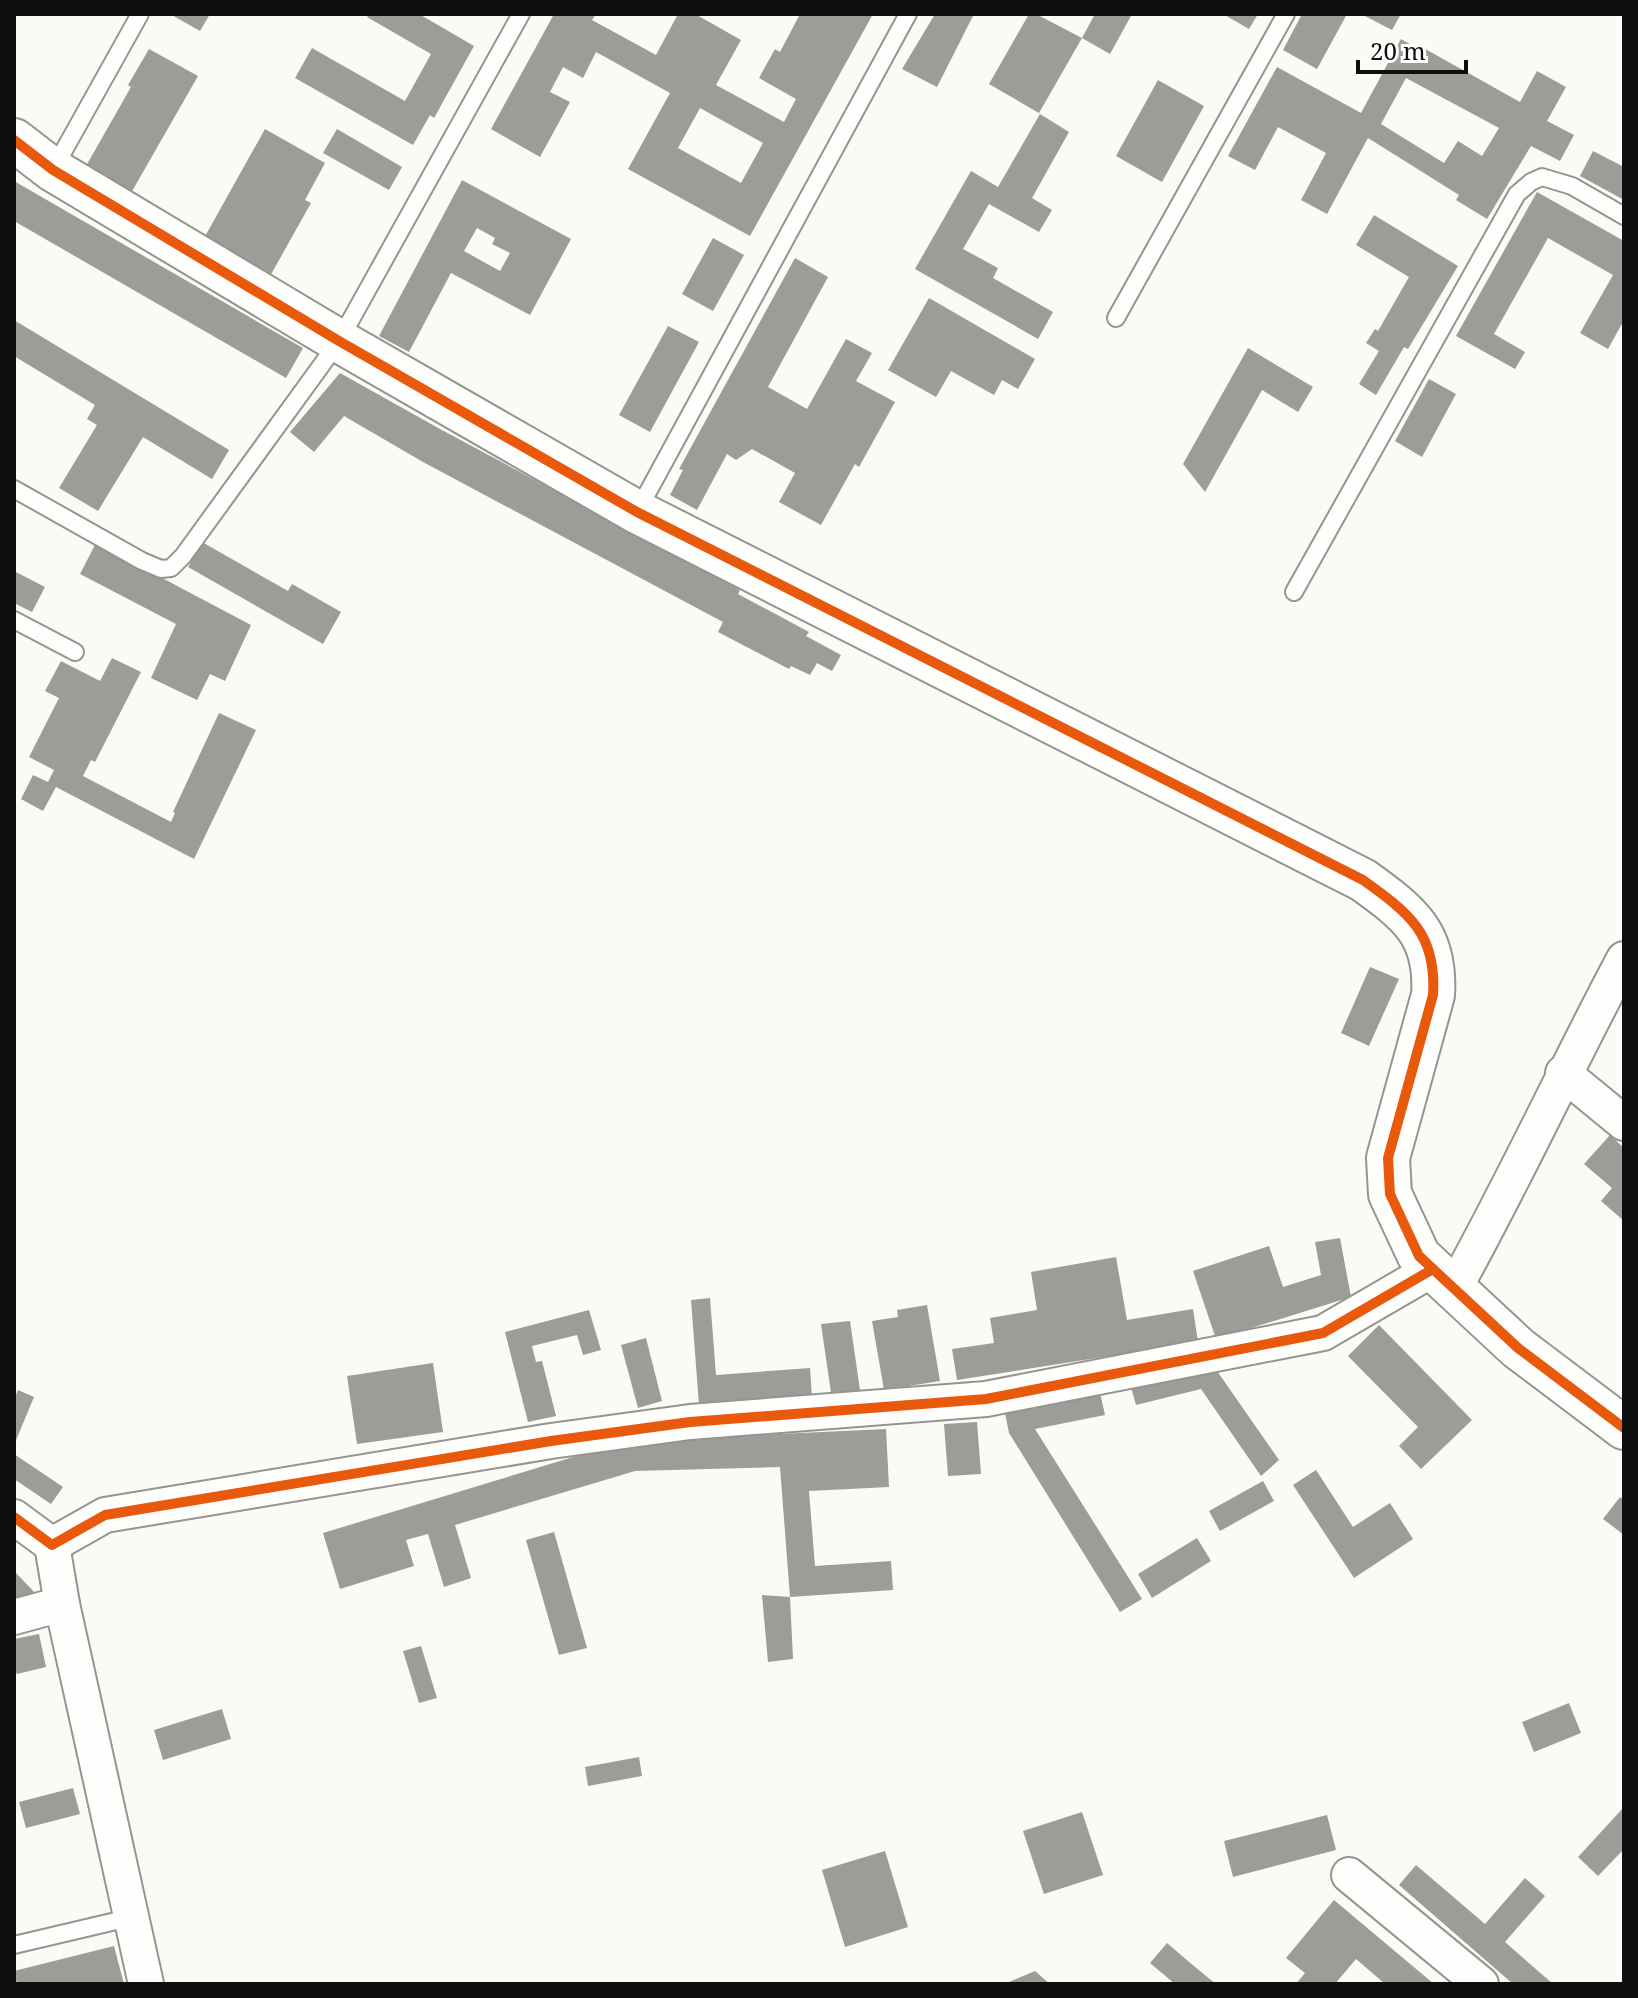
<svg xmlns="http://www.w3.org/2000/svg" width="1638" height="1998" viewBox="0 0 1638 1998" font-family="'Noto Serif',serif">
	<style>
		.building { fill: #9e9c99; fill-rule: evenodd }
		.lines { fill: none; stroke-linecap: round; stroke-linejoin: round }
		.service-casing { stroke: #959492; stroke-width: 20 }
		.minor-casing { stroke: #959492; stroke-width: 38 }
		.tertiary-casing { stroke: #959492; stroke-width: 46 }
		.service { stroke: #fefefd; stroke-width: 16 }
		.minor { stroke: #fefefd; stroke-width: 34 }
		.tertiary { stroke: #fefefd; stroke-width: 42 }
		.cycleway-casing { stroke: #fff; stroke-width: 15 }
		.cycleway { stroke: #e8590c; stroke-width: 10 }
	</style>
	<rect width="100%" height="100%" fill="#fbfaf4"/>
	<g class="building">
		<polygon points="170,14 210,14 200,31"/>
		<polygon points="369,14 419,14 474,46 434,118 430,115 413,145 295,78 312,48 405,101 431,54 367,17"/>
		<path d="M554,14H596L592,20L656,55L678,14H695L741,40L716,85L784,122L796,99L759,78L775,49L780,52L800,14H873L750,236L628,169L670,93L596,52L583,78L563,67L550,92L570,102L540,157L491,129ZM700,108L763,143L741,183L678,148Z"/>
		<polygon points="935,14 974,14 937,87 902,69"/>
		<polygon points="1029,14 1036,14 1082,38 1039,113 989,84"/>
		<polygon points="1095,14 1132,14 1110,54 1082,38"/>
		<polygon points="1223,14 1258,14 1249,29"/>
		<polygon points="1302,14 1347,14 1317,69 1283,50"/>
		<polygon points="1361,14 1401,14 1392,30"/>
		<path d="M1401,39L1418,49L1420,46L1520,102L1537,71L1566,87L1547,121L1574,135L1560,161L1531,146L1487,219L1456,200L1459,195L1368,138L1327,214L1301,200L1326,153L1278,127L1255,170L1228,156L1277,67L1361,113ZM1406,78L1499,128L1482,156L1458,141L1444,163L1381,124Z"/>
		<polygon points="149,49 198,76 131,193 86,166 131,87 128,85"/>
		<polygon points="1158,80 1204,106 1162,182 1116,156"/>
		<polygon points="1040,114 1069,132 1032,198 1052,210 1039,232 989,204 963,249 998,268 993,278 1053,312 1038,339 915,269 971,171 998,187"/>
		<polygon points="265,129 325,163 305,200 311,203 269,278 203,240"/>
		<polygon points="337,129 402,167 389,190 323,153"/>
		<polygon points="1593,151 1624,167 1624,200 1580,176"/>
		<path d="M462,180L571,239L530,315L451,273L409,352L379,336ZM477,228L495,238L492,244L510,253L500,271L464,251Z"/>
		<polygon points="14,181 303,348 286,378 14,221"/>
		<polygon points="1537,192 1624,241 1624,320 1608,349 1580,333 1613,275 1548,238 1494,334 1525,352 1515,369 1456,336"/>
		<polygon points="1374,215 1458,266 1408,349 1404,347 1376,395 1359,384 1379,351 1366,343 1375,329 1378,331 1409,277 1356,245"/>
		<polygon points="713,238 744,255 713,311 682,294"/>
		<polygon points="795,258 828,277 768,387 807,409 846,339 872,353 856,381 895,402 859,467 855,464 821,525 779,502 795,473 752,449 736,460 727,454 697,510 670,495 683,470 679,469"/>
		<polygon points="929,298 1035,359 1018,389 1002,380 994,395 951,371 936,397 888,370"/>
		<polygon points="14,320 229,450 212,479 143,437 98,511 59,488 97,425 87,419 95,405 14,356"/>
		<polygon points="668,326 699,342 650,432 619,415"/>
		<polygon points="1248,348 1313,387 1298,412 1262,390 1205,492 1183,464"/>
		<polygon points="340,373 440,429 740,590 738,594 809,632 806,636 841,655 832,671 817,663 810,675 791,666 789,669 718,632 723,622 423,462 344,416 314,452 290,432"/>
		<polygon points="1429,379 1456,394 1422,457 1395,441"/>
		<polygon points="202,542 288,591 292,584 341,612 323,644 188,567"/>
		<polygon points="96,543 251,625 225,681 210,674 197,700 151,678 176,624 80,574"/>
		<polygon points="14,571 45,587 32,612 14,603"/>
		<polygon points="112,658 141,672 95,762 91,760 83,776 171,822 175,813 173,812 219,713 256,730 194,859 56,787 43,811 21,799 33,775 48,782 54,770 29,757 59,698 45,691 61,661 100,681"/>
		<polygon points="1370,967 1399,979 1369,1046 1341,1033"/>
		<polygon points="1610,1135 1624,1148 1624,1221 1601,1201 1612,1188 1584,1164"/>
		<polygon points="1340,1238 1351,1297 1216,1339 1193,1271 1269,1246 1283,1287 1321,1275 1315,1242"/>
		<polygon points="1116,1257 1127,1320 1193,1309 1198,1342 957,1380 952,1349 994,1343 990,1318 1037,1310 1031,1272"/>
		<polygon points="710,1298 716,1375 810,1368 812,1397 699,1405 691,1300"/>
		<polygon points="927,1305 940,1381 884,1390 872,1321 898,1317 897,1310"/>
		<polygon points="589,1310 601,1350 583,1355 577,1335 532,1346 536,1362 542,1361 556,1416 528,1422 505,1332"/>
		<polygon points="850,1321 860,1390 831,1393 821,1324"/>
		<polygon points="1379,1325 1472,1420 1421,1469 1399,1446 1418,1427 1348,1356"/>
		<polygon points="646,1338 662,1401 638,1408 621,1345"/>
		<polygon points="433,1363 443,1432 357,1444 347,1376"/>
		<polygon points="1215,1368 1279,1460 1261,1476 1201,1389 1136,1405 1131,1387"/>
		<polygon points="1099,1388 1105,1415 1035,1429 1142,1599 1120,1612 1009,1433 1004,1408"/>
		<polygon points="18,1390 34,1397 14,1445 14,1400"/>
		<polygon points="977,1422 981,1474 948,1476 944,1424"/>
		<polygon points="886,1429 889,1487 809,1491 815,1566 891,1561 893,1590 790,1597 793,1659 768,1662 762,1595 790,1597 780,1467 635,1471 455,1525 471,1578 444,1587 428,1534 406,1540 414,1566 340,1589 323,1533 626,1441"/>
		<polygon points="14,1454 63,1487 51,1504 14,1479"/>
		<polygon points="1316,1470 1353,1527 1390,1503 1413,1539 1354,1578 1293,1485"/>
		<polygon points="1263,1481 1274,1501 1220,1531 1209,1511"/>
		<polygon points="1620,1497 1624,1500 1624,1535 1603,1519"/>
		<polygon points="554,1532 587,1648 559,1655 526,1540"/>
		<polygon points="1197,1538 1211,1561 1152,1598 1138,1574"/>
		<polygon points="14,1571 40,1598 14,1606"/>
		<polygon points="39,1634 46,1667 17,1674 14,1668 14,1639"/>
		<polygon points="421,1646 437,1698 419,1703 403,1651"/>
		<polygon points="1569,1703 1581,1733 1534,1752 1522,1722"/>
		<polygon points="222,1709 231,1739 163,1760 154,1730"/>
		<polygon points="639,1757 642,1776 588,1786 585,1767"/>
		<polygon points="73,1788 80,1814 26,1828 19,1802"/>
		<polygon points="1624,1807 1624,1849 1598,1876 1578,1857"/>
		<polygon points="1082,1812 1103,1875 1044,1894 1023,1831"/>
		<polygon points="1327,1815 1336,1850 1233,1877 1224,1841"/>
		<polygon points="885,1851 908,1927 845,1947 822,1870"/>
		<polygon points="1416,1865 1485,1924 1525,1878 1545,1896 1505,1942 1553,1984 1513,1984 1399,1885"/>
		<polygon points="1334,1900 1353,1916 1434,1984 1385,1984 1356,1959 1335,1984 1296,1984 1305,1973 1286,1958"/>
		<polygon points="1167,1943 1195,1967 1216,1984 1175,1984 1150,1963"/>
		<polygon points="114,1946 124,1984 17,1984 14,1971"/>
		<polygon points="1035,1971 1050,1984 1004,1984"/>
	</g>
	<g class="lines">
		<g class="service-casing">
			<g id="service">
				<polyline points="53,170 140,14"/>
				<polyline points="1116,318 1286,14"/>
				<polyline points="14,489 142,561 161,569 171,568 183,556 339,341 521,14"/>
				<polyline points="637,512 908,14"/>
				<polyline points="1294,592 1517,194 1531,182 1542,177 1572,186 1624,216"/>
				<polyline points="14,620 75,652"/>
				<polyline points="14,1945 133,1917"/>
			</g>
		</g>
		<g class="minor-casing">
			<g id="minor">
				<polyline points="1563,1073 1624,1123"/>
				<path d="M1454,1289C1514,1181 1566,1068 1624,959"/>
				<polyline points="14,1517 52,1545 105,1515 551,1441 690,1422 986,1399 1323,1333 1433,1269"/>
				<polyline points="52,1545 62,1604 146,1984"/>
				<polyline points="14,1617 62,1604"/>
				<polyline points="1349,1875 1481,1984"/>
			</g>
		</g>
		<g class="tertiary-casing">
			<path id="tertiary" d="M14,140L53,170L339,341L637,512L1363,880C1409,913 1437,934 1433,995L1388,1158L1390,1194L1419,1256L1518,1348L1624,1428"/>
		</g>
		<use href="#service" class="service"/>
		<use href="#minor" class="minor"/>
		<use href="#tertiary" class="tertiary"/>
		<g class="cycleway-casing">
			<g id="cycleway">
				<path d="M14,140L53,170L339,341L637,512L1363,880C1409,913 1437,934 1433,995L1388,1158L1390,1194L1419,1256L1518,1348L1624,1428"/>
				<polyline points="14,1517 52,1545 105,1515 551,1441 690,1422 986,1399 1323,1333 1433,1269"/>
			</g>
		</g>
		<use href="#cycleway" class="cycleway"/>
	</g>
	<rect width="1638" height="1998" fill="none" stroke="#0e0e0e" stroke-width="32"/>
	<path d="M1358 60v12h108v-12" fill="none" stroke="#0e0e0e" stroke-width="4"/>
	<text x="1370" y="60" font-size="24" fill="#0e0e0e" stroke="#ffffff" stroke-width="6" paint-order="stroke">20 m</text>
</svg>
